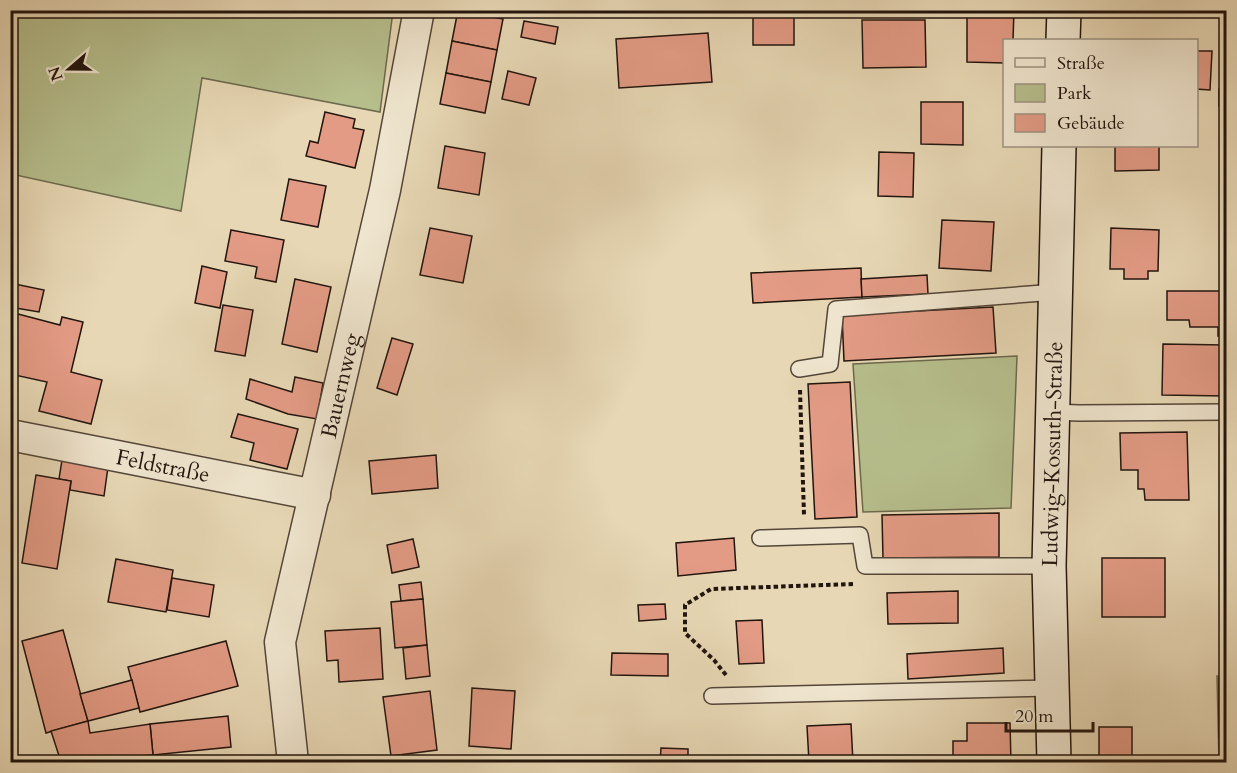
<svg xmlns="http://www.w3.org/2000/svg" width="1237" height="773" viewBox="0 0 1237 773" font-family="Cardo,serif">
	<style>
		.green { fill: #b6be8c; stroke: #6c694d; stroke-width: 1.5 }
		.building { fill: #e39b85; stroke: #22140e; stroke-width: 1.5 }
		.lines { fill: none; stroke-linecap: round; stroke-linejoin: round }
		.lane-casing { stroke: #534538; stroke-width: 18 }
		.street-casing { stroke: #534538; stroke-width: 33 }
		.secondary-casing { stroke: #22140e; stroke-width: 36 }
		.path { stroke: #22140e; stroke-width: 4; stroke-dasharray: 4.5 3; stroke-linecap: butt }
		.lane { stroke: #efe5ce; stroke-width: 15 }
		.street { stroke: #efe5ce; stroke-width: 30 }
		.secondary { stroke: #efe5ce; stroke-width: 33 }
		.labels { text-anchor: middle; stroke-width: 4.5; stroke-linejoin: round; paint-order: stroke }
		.street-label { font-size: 22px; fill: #22140e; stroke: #efe5ce }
	</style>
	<rect width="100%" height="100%" fill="#e7d7b4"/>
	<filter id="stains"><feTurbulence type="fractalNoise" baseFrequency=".00333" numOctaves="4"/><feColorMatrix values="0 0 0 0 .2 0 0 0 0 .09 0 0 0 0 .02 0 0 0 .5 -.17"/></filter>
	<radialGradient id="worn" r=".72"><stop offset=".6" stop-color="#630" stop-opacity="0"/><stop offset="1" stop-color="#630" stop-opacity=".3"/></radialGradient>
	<g class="green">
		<polygon points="11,10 393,11 380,112 202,78 181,211 11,174"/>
		<polygon points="1017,356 1011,508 863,512 853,364"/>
		<polygon points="1217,676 1226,676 1226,762 1219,762"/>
	</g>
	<g class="building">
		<polygon points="458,10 503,19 497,50 452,41"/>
		<rect x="753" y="10" width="41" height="35"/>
		<polygon points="967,10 1014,10 1013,40 1004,40 1004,63 967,62"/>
		<polygon points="862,20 925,20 926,67 863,68"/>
		<polygon points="524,21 558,27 555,44 521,37"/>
		<polygon points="708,33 712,82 619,88 616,39"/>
		<polygon points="452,41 497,50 491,82 446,73"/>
		<polygon points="1196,51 1212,51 1210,90 1196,89"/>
		<polygon points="508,71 536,78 529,105 502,99"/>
		<polygon points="446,73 491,82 485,113 440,104"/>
		<rect x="1219" y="89" width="7" height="17"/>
		<polygon points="921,102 963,102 963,145 921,144"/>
		<polygon points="325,112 355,119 353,128 364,130 355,168 306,156 310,141 318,143"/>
		<polygon points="445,146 485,153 479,195 438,188"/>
		<polygon points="1115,146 1159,146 1159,170 1115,171"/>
		<polygon points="879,152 914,153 913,197 878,196"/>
		<polygon points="289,179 326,186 318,227 281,220"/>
		<polygon points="942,220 994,222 991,271 939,268"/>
		<polygon points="430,228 472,236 463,283 420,275"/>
		<polygon points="1111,228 1159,230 1158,271 1148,271 1148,279 1124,279 1124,269 1110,269"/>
		<polygon points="231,230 284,240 276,282 255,278 257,267 225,261"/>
		<polygon points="202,266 227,272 220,308 195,303"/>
		<polygon points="861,268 862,297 753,303 751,273"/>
		<polygon points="927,275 928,294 862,297 861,279"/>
		<polygon points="295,279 331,287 317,352 282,344"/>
		<polygon points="10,283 44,290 39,312 10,307"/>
		<polygon points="1167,291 1226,291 1226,336 1218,336 1218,327 1190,327 1189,320 1167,320"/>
		<polygon points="223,305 253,310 245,356 215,351"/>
		<polygon points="993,307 996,353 844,361 842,315"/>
		<polygon points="18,314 60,325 62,317 83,322 71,372 102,380 91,424 39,411 47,382 10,374 10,339"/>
		<polygon points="392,338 413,344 397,395 377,388"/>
		<polygon points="1163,344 1226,345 1226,396 1162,395"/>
		<polygon points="295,377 323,383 317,419 288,414 246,399 250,379 292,392"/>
		<polygon points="850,382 857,517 815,519 808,384"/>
		<polygon points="238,414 298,429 287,469 250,460 254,443 231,437"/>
		<polygon points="1187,432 1189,500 1145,500 1144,489 1138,489 1138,470 1121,470 1120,433"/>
		<polygon points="10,454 16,455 10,488"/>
		<polygon points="436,455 438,488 372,494 369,461"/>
		<polygon points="62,460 108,467 104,496 70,490 71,481 59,479"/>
		<polygon points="36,475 71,481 57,569 22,563"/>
		<polygon points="999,513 999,557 883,558 882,515"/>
		<polygon points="734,538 736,570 678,576 676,543"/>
		<polygon points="413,539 419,567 392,573 387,545"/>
		<rect x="1102" y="558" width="63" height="59"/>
		<polygon points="116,559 173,570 166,612 108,602"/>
		<polygon points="172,578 214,585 209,617 167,610"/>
		<polygon points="421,582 423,599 401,601 399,585"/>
		<polygon points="958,591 958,623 888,624 887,593"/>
		<polygon points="423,599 427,645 395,648 391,602"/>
		<polygon points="665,604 666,619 639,621 638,605"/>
		<polygon points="762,620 764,663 739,664 736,621"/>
		<polygon points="380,628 383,679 339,682 338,660 327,661 325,631"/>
		<polygon points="63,630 88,721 46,733 22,641"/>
		<polygon points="226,641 238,686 140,712 128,667"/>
		<polygon points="427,645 430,676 406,679 403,648"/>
		<polygon points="1003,648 1004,673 908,679 907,654"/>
		<polygon points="612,653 668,654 668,676 611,675"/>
		<rect x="1219" y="677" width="7" height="60"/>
		<polygon points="132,680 139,708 88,721 80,694"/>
		<polygon points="472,688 515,691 511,749 469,746"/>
		<polygon points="430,691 437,750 391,756 383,697"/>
		<polygon points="228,716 231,747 153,755 150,724"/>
		<polygon points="88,721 90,733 150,724 153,755 77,762 61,762 51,731"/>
		<polygon points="967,723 1010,723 1011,762 953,762 953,741 967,741"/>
		<polygon points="851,724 853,762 809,762 807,726"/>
		<rect x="1099" y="727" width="33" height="35"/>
		<polygon points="661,748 688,749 688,762 660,762"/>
		<polygon points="364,759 364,762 340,762"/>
	</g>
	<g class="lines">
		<g class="lane-casing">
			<g id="lane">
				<polyline points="799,369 830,364 836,309 1056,292"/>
				<polyline points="1052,412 1079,413 1226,412"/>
				<polyline points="760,538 860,535 865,566 1049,566"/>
				<polyline points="712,696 1052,688"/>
			</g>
		</g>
		<g class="street-casing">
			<g id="street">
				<path id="s1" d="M10,435L315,495"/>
				<path id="s2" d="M293,762L280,642L385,190L419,10"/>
			</g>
		</g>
		<g class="secondary-casing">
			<g id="secondary">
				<polyline points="1063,40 1064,10"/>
				<path id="s3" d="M1054,762L1049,566L1059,146"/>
			</g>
		</g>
		<g class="path">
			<polyline points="800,390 804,515"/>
			<polyline points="726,675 714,660 685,633 685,605 711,589 853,584"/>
		</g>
		<use href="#lane" class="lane"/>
		<use href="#street" class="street"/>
		<use href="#secondary" class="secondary"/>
	</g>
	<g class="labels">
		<g class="street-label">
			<text dy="8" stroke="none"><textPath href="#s2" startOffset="384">Bauernweg</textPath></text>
			<text dy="8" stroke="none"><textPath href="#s3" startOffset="308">Ludwig-Kossuth-Straße</textPath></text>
			<text dy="8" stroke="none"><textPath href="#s1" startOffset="156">Feldstraße</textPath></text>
		</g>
	</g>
	<rect width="1237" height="773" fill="none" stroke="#e7d7b4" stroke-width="36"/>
	<rect x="12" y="12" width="1213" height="749" fill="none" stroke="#22140e" stroke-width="3"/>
	<rect x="18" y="18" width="1201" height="737" fill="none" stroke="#22140e" stroke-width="1.5"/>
	<rect x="1003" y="39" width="195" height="108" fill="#efe5ce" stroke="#9d9181" stroke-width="1.5"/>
	<rect x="1015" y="58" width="30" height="9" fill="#efe5ce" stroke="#9d9181" stroke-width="1.5"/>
	<text x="1057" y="69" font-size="18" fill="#22140e">Straße</text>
	<rect x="1015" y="84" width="30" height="18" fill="#b6be8c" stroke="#9d9181" stroke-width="1.5"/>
	<text x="1057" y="99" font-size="18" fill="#22140e">Park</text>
	<rect x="1015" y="114" width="30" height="18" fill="#e39b85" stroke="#9d9181" stroke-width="1.5"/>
	<text x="1057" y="129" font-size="18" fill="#22140e">Gebäude</text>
	<g transform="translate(69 69) rotate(250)" stroke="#efe5ce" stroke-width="4.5" paint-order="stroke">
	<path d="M0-4.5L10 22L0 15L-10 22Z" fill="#22140e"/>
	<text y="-9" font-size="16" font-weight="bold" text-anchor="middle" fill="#22140e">N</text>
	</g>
	<path d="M1006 722v9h87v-9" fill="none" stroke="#22140e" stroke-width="3"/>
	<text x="1015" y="722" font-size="18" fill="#22140e" stroke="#efe5ce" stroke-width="4.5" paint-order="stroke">20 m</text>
	<rect width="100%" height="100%" filter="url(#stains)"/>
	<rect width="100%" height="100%" fill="url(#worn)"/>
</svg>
